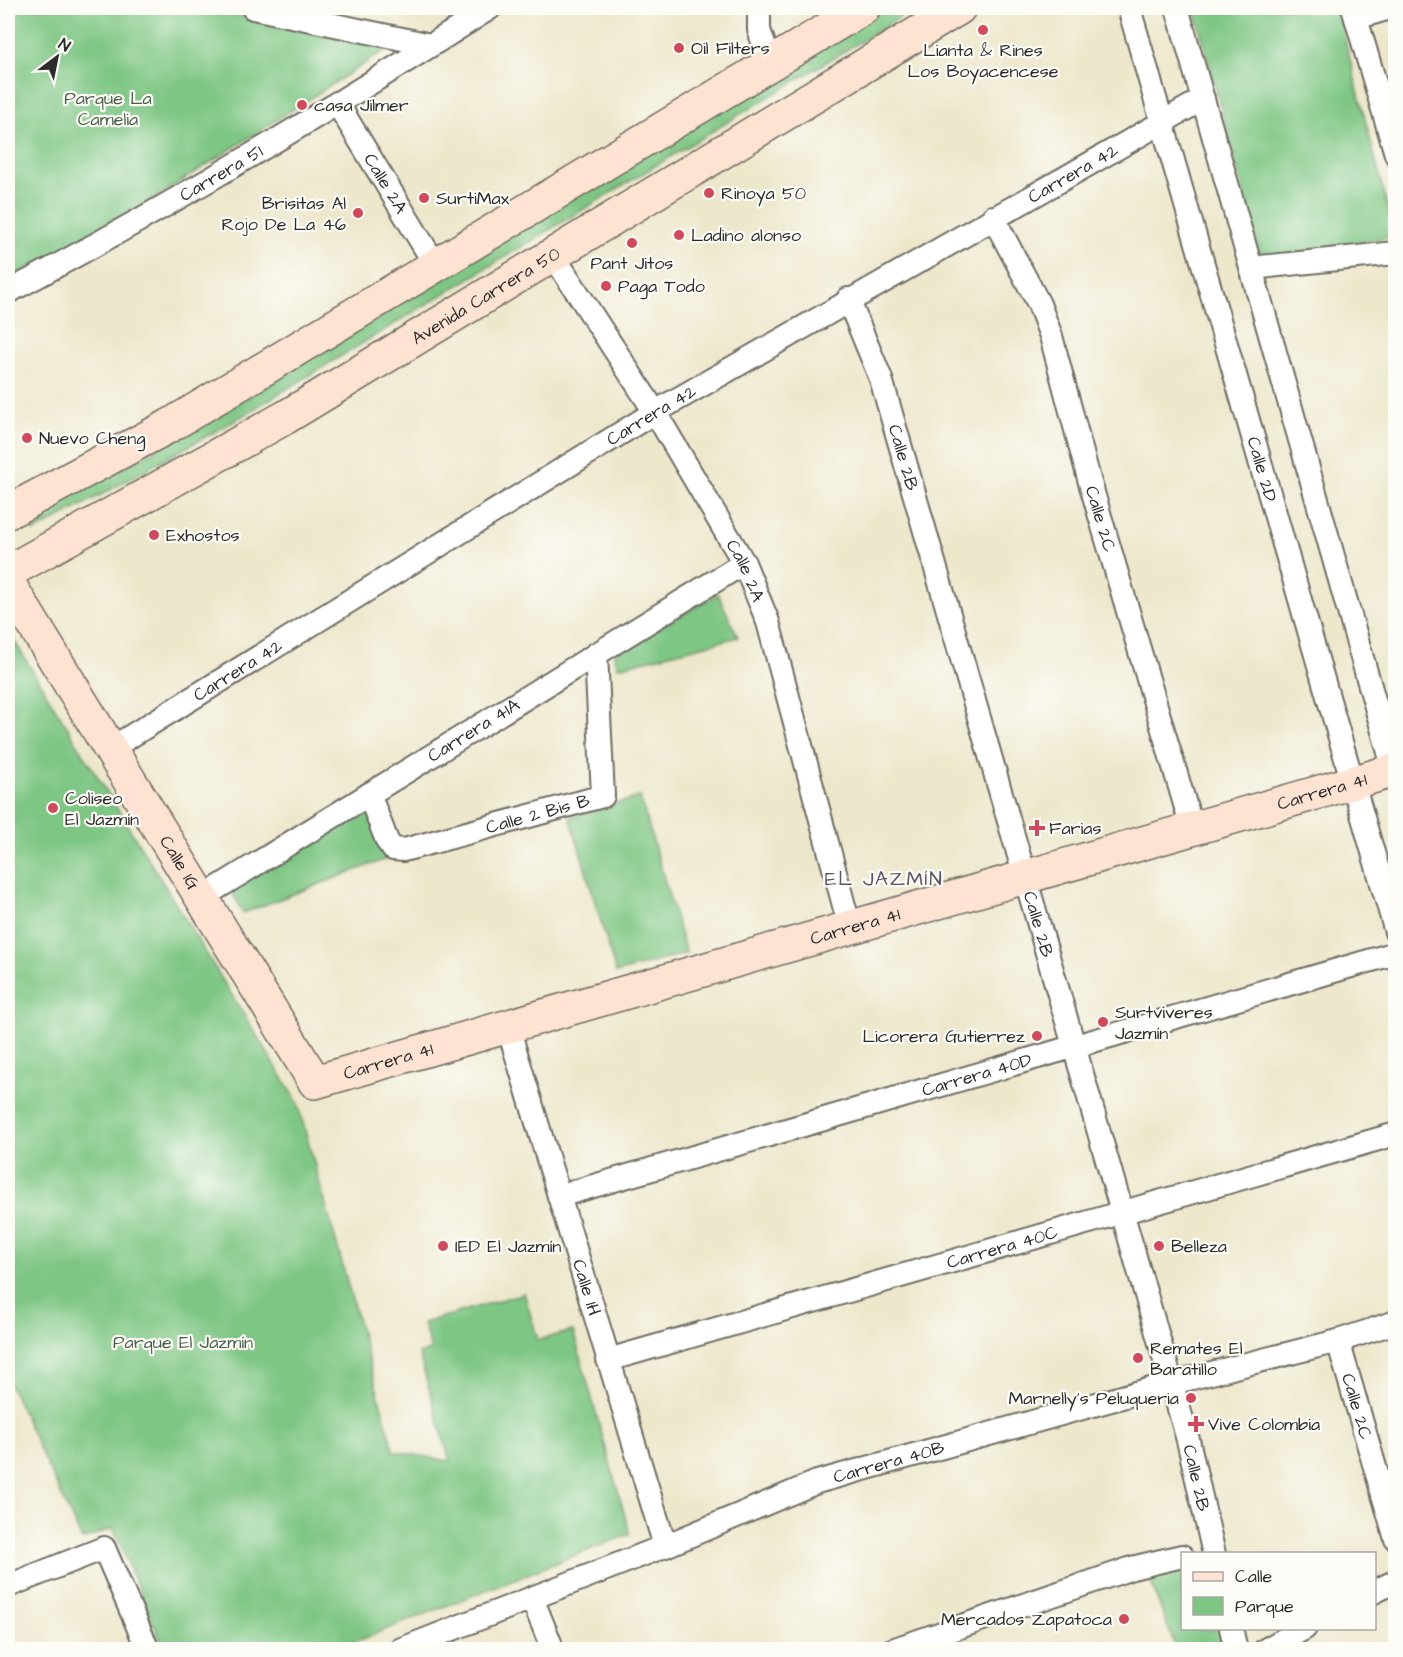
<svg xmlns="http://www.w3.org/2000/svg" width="1403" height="1657" viewBox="0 0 1403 1657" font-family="'Architects Daughter',sans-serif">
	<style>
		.green { fill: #7dc683; stroke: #547857; stroke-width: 1.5 }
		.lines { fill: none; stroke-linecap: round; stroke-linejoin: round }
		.street-casing { stroke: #6f6d63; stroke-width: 26 }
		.secondary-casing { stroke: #6f6d63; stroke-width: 36 }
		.street { stroke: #fff; stroke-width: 22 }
		.secondary { stroke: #fee3d2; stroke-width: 33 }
		.poi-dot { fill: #d1495b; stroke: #fdfcf7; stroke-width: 2 }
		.labels { text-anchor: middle; stroke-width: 4.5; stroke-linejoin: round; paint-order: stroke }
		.poi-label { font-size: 18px; fill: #2b2b2b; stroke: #fdfcf7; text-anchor: start }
		.park-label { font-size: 18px; fill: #48614a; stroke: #fdfcf7 }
		.street-label { font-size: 18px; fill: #2b2b2b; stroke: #fdfcf7 }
		.neighbourhood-label { font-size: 20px; letter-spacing: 1.5px; fill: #5c5569; stroke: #fdfcf7 }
	</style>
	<rect width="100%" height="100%" fill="#fdfcf7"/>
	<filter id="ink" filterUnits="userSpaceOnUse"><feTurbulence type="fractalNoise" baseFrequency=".0167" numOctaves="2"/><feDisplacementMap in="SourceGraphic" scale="12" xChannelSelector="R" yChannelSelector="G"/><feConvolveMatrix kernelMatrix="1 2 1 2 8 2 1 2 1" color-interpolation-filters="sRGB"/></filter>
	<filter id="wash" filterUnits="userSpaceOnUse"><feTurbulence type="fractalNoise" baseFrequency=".008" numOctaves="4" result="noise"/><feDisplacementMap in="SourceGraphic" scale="24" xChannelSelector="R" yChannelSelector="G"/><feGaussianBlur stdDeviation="1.35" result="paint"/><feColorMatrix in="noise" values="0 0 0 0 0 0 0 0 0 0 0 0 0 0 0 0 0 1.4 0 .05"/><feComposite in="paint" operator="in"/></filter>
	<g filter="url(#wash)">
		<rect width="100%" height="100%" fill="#ede7cb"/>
		<g class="green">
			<polygon points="8,8 206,8 392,46 116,223 8,279"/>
			<polygon points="887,8 895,8 901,17 234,421 34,532 28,521 229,409 442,275"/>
			<polygon points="1194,8 1337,8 1395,237 1261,258"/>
			<polygon points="718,594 738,637 618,667 614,654"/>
			<polygon points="8,631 297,1101 394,1451 450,1461 419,1354 431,1350 423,1323 524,1293 538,1340 573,1331 630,1534 336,1649 164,1649 113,1528 82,1540 8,1381"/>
			<polygon points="640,797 686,953 616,973 570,817"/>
			<polygon points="363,805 391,857 243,913 230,888"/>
			<polygon points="1182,1567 1182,1628 1222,1629 1227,1649 1176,1649 1149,1577"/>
		</g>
	</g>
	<g filter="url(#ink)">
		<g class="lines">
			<g class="street-casing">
				<g id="street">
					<polyline points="253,8 431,45"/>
					<polyline points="759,8 759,30 771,65"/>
					<path id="s1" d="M1129,8L1396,932"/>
					<polyline points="1177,8 1396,777"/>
					<polyline points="1353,8 1396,154"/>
					<polyline points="1356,18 1390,8"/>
					<path id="s2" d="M337,103L436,266"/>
					<path id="s3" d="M993,217L1039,304L1051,336L1089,479L1192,828"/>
					<path id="s4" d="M553,255L655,412L744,563L768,622L850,928"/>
					<polyline points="1251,268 1396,253"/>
					<path id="s5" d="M8,292C173,205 333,108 490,8"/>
					<path id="s6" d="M848,299L881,379L1188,1440L1214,1554"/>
					<path id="s7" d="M110,749L655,412L1203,99"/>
					<path id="s8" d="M369,794L387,841L393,849L404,850L603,796L596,654"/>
					<path id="s9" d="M201,898L744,563"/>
					<path id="s10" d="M508,1027L665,1546"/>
					<path id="s11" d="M559,1196L1396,953"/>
					<path id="s12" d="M1338,1341L1396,1539"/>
					<path id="s13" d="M608,1360L1396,1134"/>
					<polyline points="8,1586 104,1548 148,1650"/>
					<polyline points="1374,1592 1396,1581"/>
					<polyline points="532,1598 553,1650"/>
					<polyline points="1231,1628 1236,1650"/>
					<path id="s14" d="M399,1650L665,1546L817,1482L1172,1383L1338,1341L1396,1322"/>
					<polyline points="892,1650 1132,1568 1182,1556"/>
					<polyline points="1265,1650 1305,1628"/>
				</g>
			</g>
			<g class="secondary-casing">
				<g id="secondary">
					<polyline points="8,512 169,426 863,8"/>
					<path id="s15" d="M8,572L286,417L959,8"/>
					<path id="s16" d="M8,583L315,1082L1396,770"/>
				</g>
			</g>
			<use href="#street" class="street"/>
			<use href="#secondary" class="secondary"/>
		</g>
	</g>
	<g class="poi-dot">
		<circle cx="983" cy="30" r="6"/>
		<circle cx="679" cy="48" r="6"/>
		<circle cx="302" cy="105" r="6"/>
		<circle cx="709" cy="193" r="6"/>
		<circle cx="424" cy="198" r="6"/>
		<circle cx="358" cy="213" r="6"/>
		<circle cx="679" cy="235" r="6"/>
		<circle cx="632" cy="243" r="6"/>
		<circle cx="606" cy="286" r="6"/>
		<circle cx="27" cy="438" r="6"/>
		<circle cx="154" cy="535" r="6"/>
		<circle cx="53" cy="808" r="6"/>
		<path d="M1034 819h6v6h6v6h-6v6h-6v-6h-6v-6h6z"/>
		<circle cx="1103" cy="1022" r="6"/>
		<circle cx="1037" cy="1036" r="6"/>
		<circle cx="443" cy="1246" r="6"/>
		<circle cx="1159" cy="1246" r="6"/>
		<circle cx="1138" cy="1358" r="6"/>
		<circle cx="1191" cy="1398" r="6"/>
		<path d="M1193 1415h6v6h6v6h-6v6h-6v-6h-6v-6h6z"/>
		<circle cx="1124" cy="1619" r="6"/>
	</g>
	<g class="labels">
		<g class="poi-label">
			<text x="691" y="54">Oil Filters</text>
			<text x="983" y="56" text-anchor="middle">Lianta &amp; Rines<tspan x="983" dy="21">Los Boyacencese</tspan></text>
			<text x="314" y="111">casa Jilmer</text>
			<text x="721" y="199">Rinoya 50</text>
			<text x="436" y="204">SurtiMax</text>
			<text x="346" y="209" text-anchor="end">Brisitas Al<tspan x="346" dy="21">Rojo De La 46</tspan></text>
			<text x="691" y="241">Ladino alonso</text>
			<text x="632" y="269" text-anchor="middle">Pant Jitos</text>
			<text x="618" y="292">Paga Todo</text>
			<text x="39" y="444">Nuevo Cheng</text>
			<text x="166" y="541">Exhostos</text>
			<text x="65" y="804">Coliseo<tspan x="65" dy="21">El Jazmín</tspan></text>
			<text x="1049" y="834">Farias</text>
			<text x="1115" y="1018">Surtviveres<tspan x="1115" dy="21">Jazmín</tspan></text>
			<text x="1025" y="1042" text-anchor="end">Licorera Gutierrez</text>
			<text x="455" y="1252">IED El Jazmín</text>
			<text x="1171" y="1252">Belleza</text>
			<text x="1150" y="1354">Remates El<tspan x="1150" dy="21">Baratillo</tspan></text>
			<text x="1179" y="1404" text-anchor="end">Marnelly's Peluqueria</text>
			<text x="1208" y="1430">Vive Colombia</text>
			<text x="1112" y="1625" text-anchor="end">Mercados Zapatoca</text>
		</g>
		<g class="park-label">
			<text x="108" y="104">Parque La<tspan x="108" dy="21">Camelia</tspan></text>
			<text x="183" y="1348">Parque El Jazmín</text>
		</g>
		<g class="street-label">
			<text dy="6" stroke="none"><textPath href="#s5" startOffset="244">Carrera 51</textPath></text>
			<text dy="6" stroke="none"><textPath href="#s7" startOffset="1122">Carrera 42</textPath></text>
			<text dy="6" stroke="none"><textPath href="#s2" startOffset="94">Calle 2A</textPath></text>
			<text dy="6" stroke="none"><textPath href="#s15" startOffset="552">Avenida Carrera 50</textPath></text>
			<text dy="6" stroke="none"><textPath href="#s7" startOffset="636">Carrera 42</textPath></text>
			<text dy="6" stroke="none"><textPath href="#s6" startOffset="168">Calle 2B</textPath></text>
			<text dy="6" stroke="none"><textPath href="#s1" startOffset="480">Calle 2D</textPath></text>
			<text dy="6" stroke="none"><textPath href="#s3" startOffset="322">Calle 2C</textPath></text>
			<text dy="6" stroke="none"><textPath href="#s4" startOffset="370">Calle 2A</textPath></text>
			<text dy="6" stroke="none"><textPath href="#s7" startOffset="150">Carrera 42</textPath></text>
			<text dy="6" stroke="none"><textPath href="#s9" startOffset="320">Carrera 41A</textPath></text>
			<text dy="6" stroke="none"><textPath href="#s16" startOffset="1634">Carrera 41</textPath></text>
			<text dy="6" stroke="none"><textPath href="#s8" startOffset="210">Calle 2 Bis B</textPath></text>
			<text dy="6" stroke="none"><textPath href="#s16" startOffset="328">Calle 1G</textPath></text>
			<text dy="6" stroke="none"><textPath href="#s6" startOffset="654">Calle 2B</textPath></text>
			<text dy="6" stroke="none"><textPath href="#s16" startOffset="1148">Carrera 41</textPath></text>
			<text dy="6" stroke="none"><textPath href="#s16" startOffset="662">Carrera 41</textPath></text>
			<text dy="6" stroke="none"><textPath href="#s11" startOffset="435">Carrera 40D</textPath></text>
			<text dy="6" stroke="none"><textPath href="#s13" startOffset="410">Carrera 40C</textPath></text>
			<text dy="6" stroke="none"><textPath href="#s10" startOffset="272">Calle 1H</textPath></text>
			<text dy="6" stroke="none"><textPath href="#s12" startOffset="68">Calle 2C</textPath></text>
			<text dy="6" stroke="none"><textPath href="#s14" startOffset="525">Carrera 40B</textPath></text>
			<text dy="6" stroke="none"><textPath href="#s6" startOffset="1230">Calle 2B</textPath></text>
		</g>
		<g class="neighbourhood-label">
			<text x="884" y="885">EL JAZMÍN</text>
		</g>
	</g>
	<rect width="1403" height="1657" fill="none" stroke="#fdfcf7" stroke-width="30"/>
	<rect x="1181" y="1552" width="195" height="78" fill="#fdfcf7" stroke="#a9a8a5" stroke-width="1.5"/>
	<rect x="1193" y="1572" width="30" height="9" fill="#fee3d2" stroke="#a9a8a5" stroke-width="1.5"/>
	<text x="1235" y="1582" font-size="18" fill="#2b2b2b">Calle</text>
	<rect x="1193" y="1597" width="30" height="18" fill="#7dc683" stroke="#a9a8a5" stroke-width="1.5"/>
	<text x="1235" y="1612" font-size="18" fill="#2b2b2b">Parque</text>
	<g transform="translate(57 57) rotate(32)" stroke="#fdfcf7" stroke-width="4.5" paint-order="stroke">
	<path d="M0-4.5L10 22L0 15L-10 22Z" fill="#2b2b2b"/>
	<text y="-9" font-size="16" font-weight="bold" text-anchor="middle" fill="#2b2b2b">N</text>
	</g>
</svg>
